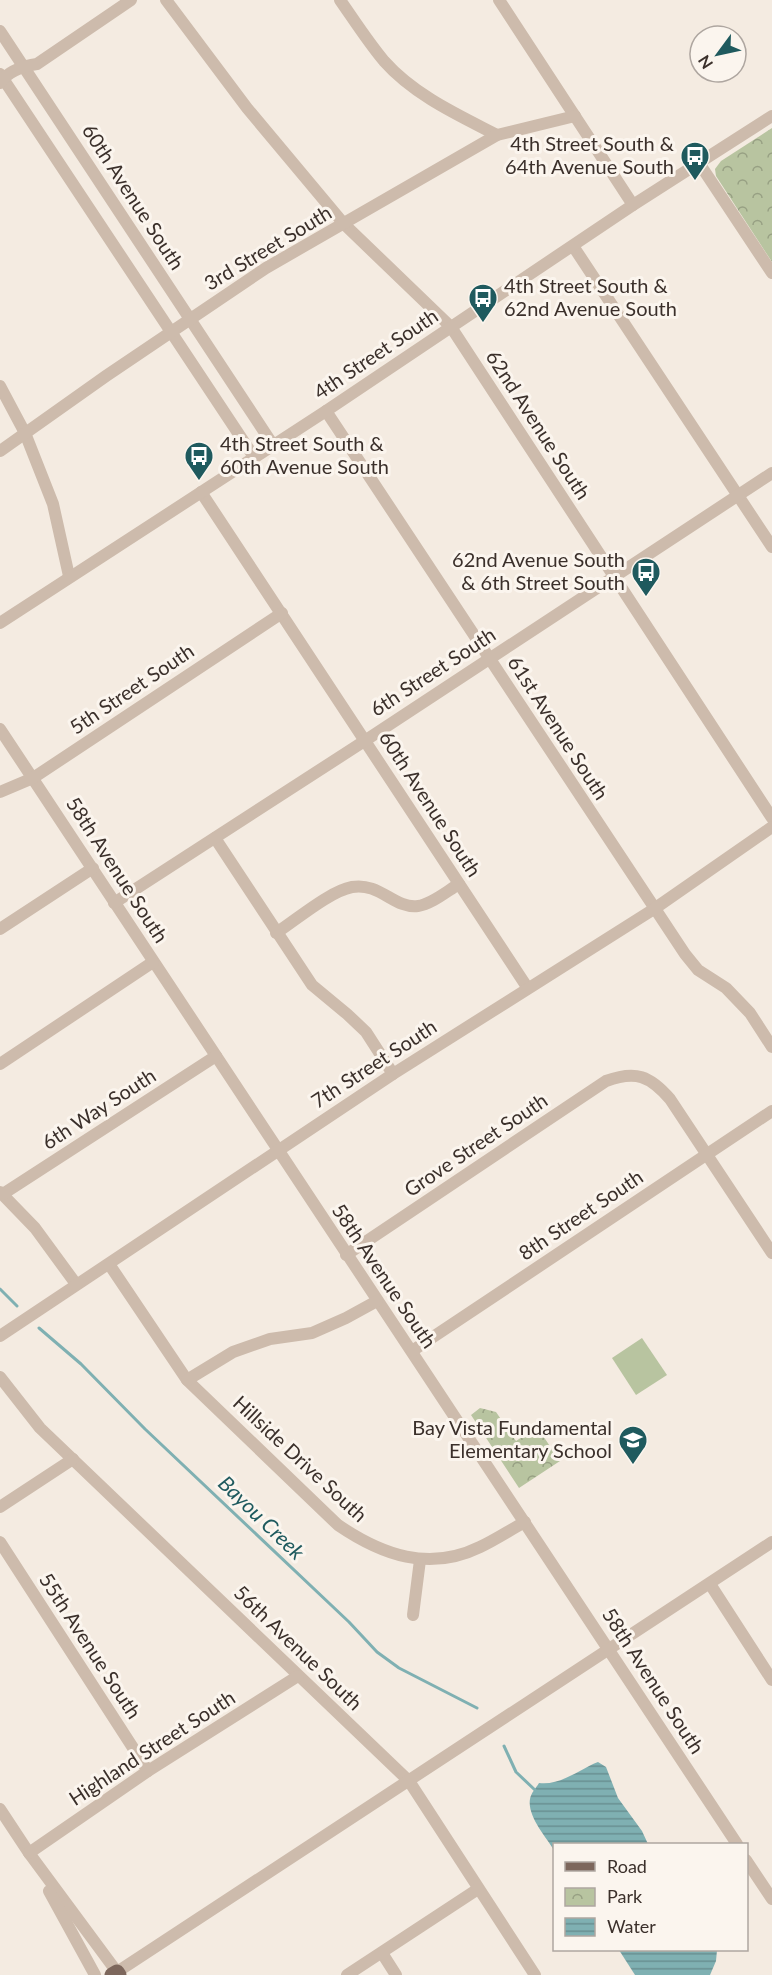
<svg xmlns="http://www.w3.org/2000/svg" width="772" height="1975" viewBox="0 0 772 1975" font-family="Lato,sans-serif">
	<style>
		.grass { fill: #b8c4a0 }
		.park { fill: url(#park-crowns) }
		.water { fill: url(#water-rules) }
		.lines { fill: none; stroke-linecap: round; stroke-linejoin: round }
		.stream { stroke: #7fb0b2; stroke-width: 3 }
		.minor { stroke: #cdbbac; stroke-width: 12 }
		.major { stroke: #7d675c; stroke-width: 15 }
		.labels { text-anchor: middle; stroke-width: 6; stroke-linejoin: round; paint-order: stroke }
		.poi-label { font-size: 20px; fill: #3b302b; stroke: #fbf5ee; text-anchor: end }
		.street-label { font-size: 20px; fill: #3b302b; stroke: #fbf5ee }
		.water-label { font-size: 21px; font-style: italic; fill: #1f5a5e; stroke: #fbf5ee }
	</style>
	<defs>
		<pattern id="park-crowns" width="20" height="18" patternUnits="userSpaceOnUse" patternTransform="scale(1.5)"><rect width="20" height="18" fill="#b8c4a0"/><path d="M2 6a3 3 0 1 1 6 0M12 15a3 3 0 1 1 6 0" fill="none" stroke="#97a083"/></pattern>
		<pattern id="water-rules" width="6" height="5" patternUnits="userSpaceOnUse" patternTransform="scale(1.5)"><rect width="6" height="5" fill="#7fb0b2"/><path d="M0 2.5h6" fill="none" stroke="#699091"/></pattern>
	</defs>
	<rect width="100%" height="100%" fill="#f4ebe1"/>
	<polygon class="grass" points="642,1338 667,1375 636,1395 612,1358"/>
	<g class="park">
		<polygon points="772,128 772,262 716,176 715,169 721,161"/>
		<polygon points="480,1408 496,1412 516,1441 537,1427 560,1461 519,1488 471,1415"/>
	</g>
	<g class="water">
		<path d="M598,1762L606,1767L618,1798L642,1831L648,1844H554V1850C546,1837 527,1816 530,1799C531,1793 536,1788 539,1783C560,1786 580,1769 598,1762Z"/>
		<polygon points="619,1950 717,1950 716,1961 710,1975 635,1975"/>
	</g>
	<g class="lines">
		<g class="stream">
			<polyline points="0,1289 17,1306"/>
			<polyline points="39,1328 81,1364 145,1429 349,1622 377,1652 399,1668 477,1708"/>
			<polyline points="504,1746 516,1772 535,1790"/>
		</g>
		<g class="minor">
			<polyline points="166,0 247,108 344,224 451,327 772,818"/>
			<path d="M340,0C354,20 368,42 384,61C414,95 458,115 497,135"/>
			<polyline points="499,0 633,205"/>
			<polyline points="0,31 273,445"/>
			<polyline points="0,74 254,457"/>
			<path d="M0,83C8,71 24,66 37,64L131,0"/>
			<polyline points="699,163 772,273"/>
			<polyline points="573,246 772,547"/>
			<polyline points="0,386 25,433 53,504 69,576"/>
			<polyline points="326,411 685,954 698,970 726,988 750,1013 772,1047"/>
			<polyline points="0,451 106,376 266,268 497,135 575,116"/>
			<polyline points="201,492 527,987"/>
			<polyline points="0,623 326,411 633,205 772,116"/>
			<polyline points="0,729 737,1844"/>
			<polyline points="0,792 33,778 282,613"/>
			<polyline points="215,838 312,985 347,1014 366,1032 393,1074"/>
			<polyline points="114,903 366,740 772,473"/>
			<polyline points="0,929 93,868"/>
			<path d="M276,933C296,920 330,891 352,887C380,882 394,909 418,906C432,904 447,891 459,884"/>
			<polyline points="0,1064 153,962"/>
			<polyline points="0,1192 35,1228 76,1284"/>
			<polyline points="3,1194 216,1056"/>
			<path d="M346,1255L606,1081C636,1070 650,1076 670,1099L772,1253"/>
			<path d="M109,1264L187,1380L338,1525C382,1555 429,1572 480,1547C495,1540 510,1530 525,1522"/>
			<polyline points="0,1336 393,1074 654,909 772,827"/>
			<polyline points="412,1351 772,1111"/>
			<polyline points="0,1377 40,1428 409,1781 535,1975"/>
			<polyline points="187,1380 233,1352 270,1339 312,1333 346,1318 377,1301"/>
			<polyline points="0,1507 73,1459"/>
			<polyline points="0,1542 148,1771"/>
			<polyline points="710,1584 772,1680"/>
			<polyline points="413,1615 420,1560"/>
			<polyline points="0,1809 29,1853 117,1972 772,1542"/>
			<polyline points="29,1853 148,1771 298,1676"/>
			<polyline points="746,1860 772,1899"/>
			<polyline points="49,1891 95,1975"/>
			<polyline points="382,1953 396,1975"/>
			<polyline points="347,1975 478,1889"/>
		</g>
		<polyline class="major" points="112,1975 117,1972 119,1975"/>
	</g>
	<defs>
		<g id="bus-pin" transform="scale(1.5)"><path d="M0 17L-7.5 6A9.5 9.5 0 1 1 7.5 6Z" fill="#1f5a5e" stroke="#fbf5ee"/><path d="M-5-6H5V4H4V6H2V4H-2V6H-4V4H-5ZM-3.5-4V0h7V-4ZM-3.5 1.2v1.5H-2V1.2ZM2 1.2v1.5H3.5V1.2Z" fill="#fff"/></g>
		<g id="school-pin" transform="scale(1.5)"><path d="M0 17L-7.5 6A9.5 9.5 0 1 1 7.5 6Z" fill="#1f5a5e" stroke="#fbf5ee"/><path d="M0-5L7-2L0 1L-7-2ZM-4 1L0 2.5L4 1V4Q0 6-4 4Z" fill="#fff"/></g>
	</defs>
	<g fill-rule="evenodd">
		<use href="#bus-pin" x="695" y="156"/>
		<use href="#bus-pin" x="483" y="298"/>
		<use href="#bus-pin" x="199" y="456"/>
		<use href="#bus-pin" x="646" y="572"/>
		<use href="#school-pin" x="633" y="1440"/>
	</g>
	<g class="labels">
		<g class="poi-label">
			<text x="674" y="151">4th Street South &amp;<tspan x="674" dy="23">64th Avenue South</tspan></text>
			<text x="504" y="293" text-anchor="start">4th Street South &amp;<tspan x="504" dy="23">62nd Avenue South</tspan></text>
			<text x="220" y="451" text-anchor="start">4th Street South &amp;<tspan x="220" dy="23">60th Avenue South</tspan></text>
			<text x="625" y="567">62nd Avenue South<tspan x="625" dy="23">&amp; 6th Street South</tspan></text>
			<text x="612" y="1435">Bay Vista Fundamental<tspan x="612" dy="23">Elementary School</tspan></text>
		</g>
		<g class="street-label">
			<text transform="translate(133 197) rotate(57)" y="7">60th Avenue South</text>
			<text transform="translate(268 248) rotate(-31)" y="7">3rd Street South</text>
			<text transform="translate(376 354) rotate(-34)" y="7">4th Street South</text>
			<text transform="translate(538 425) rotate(57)" y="7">62nd Avenue South</text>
			<text transform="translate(433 672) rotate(-33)" y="7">6th Street South</text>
			<text transform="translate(132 689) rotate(-34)" y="7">5th Street South</text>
			<text transform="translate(558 728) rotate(57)" y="7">61st Avenue South</text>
			<text transform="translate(430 804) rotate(57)" y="7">60th Avenue South</text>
			<text transform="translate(117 870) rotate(57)" y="7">58th Avenue South</text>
			<text transform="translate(374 1064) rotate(-33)" y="7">7th Street South</text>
			<text transform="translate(99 1109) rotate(-33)" y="7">6th Way South</text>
			<text transform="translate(476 1145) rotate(-34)" y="7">Grove Street South</text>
			<text transform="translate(581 1215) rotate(-34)" y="7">8th Street South</text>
			<text transform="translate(384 1276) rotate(56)" y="7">58th Avenue South</text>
			<text transform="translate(300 1459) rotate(43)" y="7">Hillside Drive South</text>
			<text transform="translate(90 1646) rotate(57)" y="7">55th Avenue South</text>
			<text transform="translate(298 1648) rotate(44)" y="7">56th Avenue South</text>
			<text transform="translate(653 1681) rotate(57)" y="7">58th Avenue South</text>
			<text transform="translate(152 1748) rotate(-33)" y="7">Highland Street South</text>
		</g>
		<g class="water-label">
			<text transform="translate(261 1518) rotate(44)" y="7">Bayou Creek</text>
		</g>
	</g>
	<rect x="553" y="1843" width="195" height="108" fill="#fbf5ee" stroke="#aea6a0" stroke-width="1.5"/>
	<rect x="565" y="1862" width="30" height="9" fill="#7d675c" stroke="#aea6a0" stroke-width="1.5"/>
	<text x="607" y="1873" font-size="18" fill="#3b302b">Road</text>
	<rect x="565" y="1888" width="30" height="18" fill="url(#park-crowns)" stroke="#aea6a0" stroke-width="1.5"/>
	<text x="607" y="1903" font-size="18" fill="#3b302b">Park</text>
	<rect x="565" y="1918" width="30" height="18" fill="url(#water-rules)" stroke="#aea6a0" stroke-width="1.5"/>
	<text x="607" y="1933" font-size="18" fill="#3b302b">Water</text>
	<g transform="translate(718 54) rotate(237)"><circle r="28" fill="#fbf5ee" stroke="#aea6a0" stroke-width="1.5"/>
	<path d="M0-4.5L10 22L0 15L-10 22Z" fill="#1f5a5e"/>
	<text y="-9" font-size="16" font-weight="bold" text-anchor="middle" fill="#3b302b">N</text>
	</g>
</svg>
